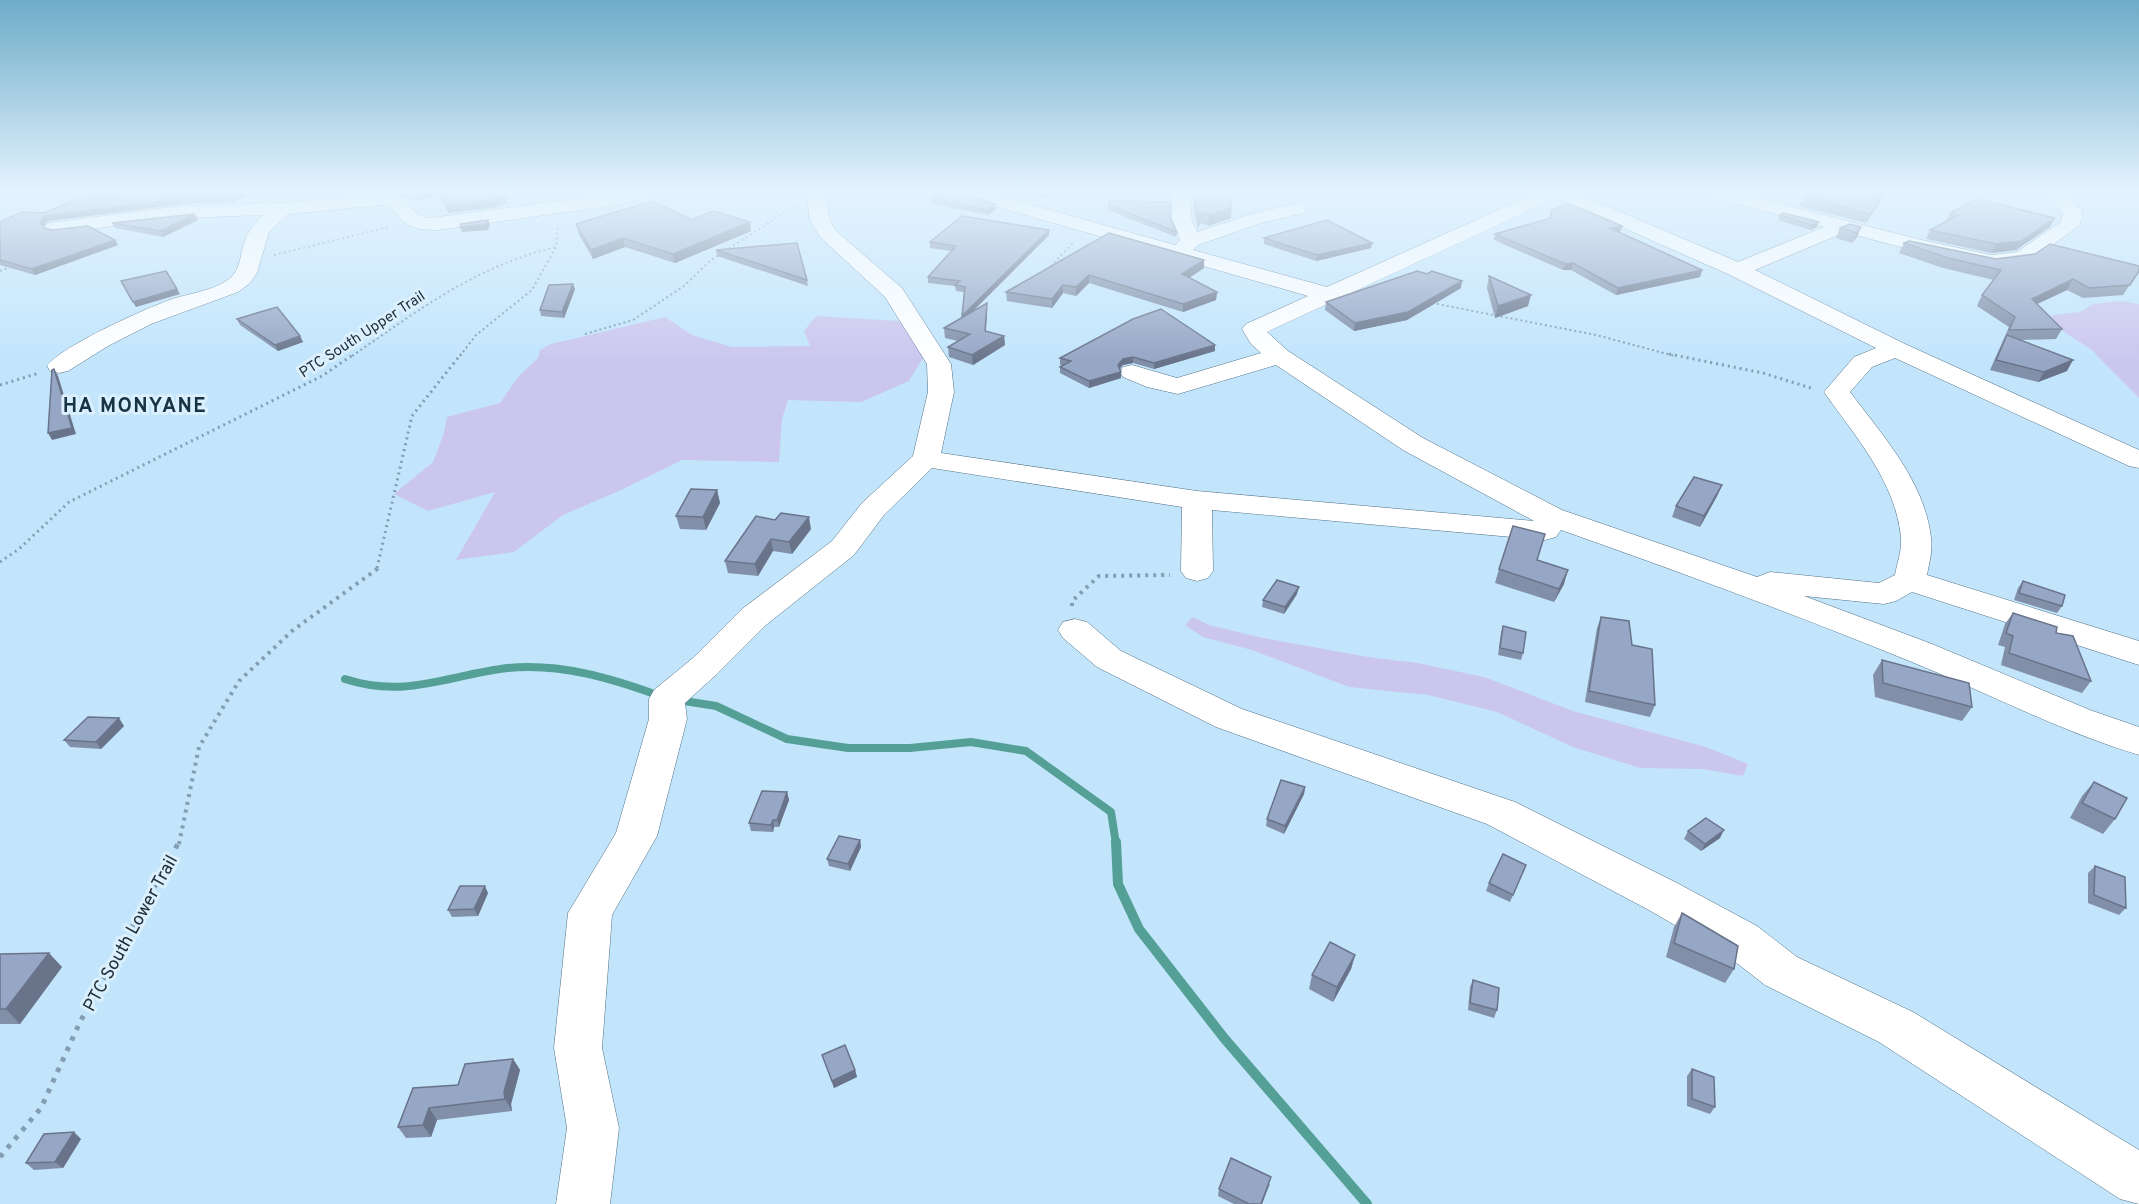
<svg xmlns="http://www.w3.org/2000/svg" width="2139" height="1204" viewBox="0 0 2139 1204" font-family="Overpass,sans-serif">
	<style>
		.green { fill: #cbc6ee }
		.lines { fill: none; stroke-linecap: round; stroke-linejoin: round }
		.stream-far1 { stroke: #54a097; stroke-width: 8 }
		.stream { stroke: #54a097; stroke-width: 10 }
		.minor-casing { stroke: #517085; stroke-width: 1 }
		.path-far3 { stroke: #839eb0; stroke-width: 2; stroke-dasharray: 2 3; stroke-linecap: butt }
		.path-far2 { stroke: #839eb0; stroke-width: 3; stroke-dasharray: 2 4; stroke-linecap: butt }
		.path-far1 { stroke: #839eb0; stroke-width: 4; stroke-dasharray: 3 5; stroke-linecap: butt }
		.path { stroke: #839eb0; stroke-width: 5; stroke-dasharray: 4.5 7; stroke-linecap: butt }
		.minor { fill: #fff; fill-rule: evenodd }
		.wall { fill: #818fa9 }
		.shaded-wall { fill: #69748a }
		.building { fill: #96a6c5; stroke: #69748a; stroke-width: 1.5 }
		.labels { text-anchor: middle; stroke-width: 6; stroke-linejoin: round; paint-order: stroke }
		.far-street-label { font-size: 15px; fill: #1f2d35; stroke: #dbf0fe }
		.street-label { font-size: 18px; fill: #1f2d35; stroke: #dbf0fe }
		.far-district-label { font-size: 20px; font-weight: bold; letter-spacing: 1.5px; fill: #173447; stroke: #dbf0fe }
	</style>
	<rect width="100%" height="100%" fill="#c2e5fc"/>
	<g class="green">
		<polygon points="2121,301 2139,304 2139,398 2092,350 2049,322 2053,315 2080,312 2093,304"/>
		<polygon points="816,316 899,321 926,353 909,381 861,402 788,400 782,419 779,462 682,460 621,490 563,515 514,552 456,560 495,492 428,511 394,494 433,462 444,433 447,417 500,403 518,377 538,358 540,350 551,344 665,317 692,335 732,347 810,346 804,331"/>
		<polygon points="1193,617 1209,625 1258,637 1368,657 1417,663 1484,677 1573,711 1706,747 1748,764 1743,776 1703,769 1640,768 1573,747 1497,712 1428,695 1349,687 1252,650 1203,637 1185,625"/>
	</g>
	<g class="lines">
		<g class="stream-far1">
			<path d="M345,679C406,699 448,675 508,668C560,663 611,678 660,696"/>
			<polyline points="678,700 716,706 787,739 848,748 910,748 971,742 1026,751 1111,812 1116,844"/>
		</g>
		<polyline class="stream" points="1116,842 1118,884 1139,929 1224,1038 1367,1204"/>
		<g class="minor-casing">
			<g id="minor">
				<path d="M383,193L403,197C410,208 416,217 430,218L621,193H648L646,197L623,204L439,230C413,230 405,227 390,206L383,205L288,214L269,232L257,273L250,283L238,292L151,324L108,346L68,371L59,373L50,371L47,366C61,346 147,308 172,299C191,293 213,291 229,279C242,269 240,251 246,237C250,229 256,222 263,215L182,218L55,233L48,231L45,227L48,223L182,206L282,203Z"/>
				<path d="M806,193H824L830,220L835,230L902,288L951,364L954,392L941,453L1197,491L1534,521L1403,450L1276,365L1178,394L1147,387L1123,377L1120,372L1123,367L1132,365L1177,378L1261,353L1251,344L1242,329L1246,324L1308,296L963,197L961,193H989L1175,245L1180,240L1172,221L1171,193H1189L1192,221L1197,232L1248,215L1297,203L1304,205L1307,209L1304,213L1261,223L1198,245L1193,250L1327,287L1536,193H1576L1738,262L1824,227L1712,197L1710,193H1739L1917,239L1991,255L2017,252L2061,222L2063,212L2043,193H2063L2083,211L2080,225L2029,262L2022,264L1991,267L1915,251L1845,232L1755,270L1905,344L2139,450V468L2129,466L1895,358L1872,367L1850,392C1883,436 1925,482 1931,538C1933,550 1929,563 1927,575L2139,641V665L1912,592L1896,601L1884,604L1804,596L1932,644L2090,710L2139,727V755C2059,731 1984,691 1907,660C1792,613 1677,571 1561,530L1556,537L1545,540L1212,510L1213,571L1208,578L1197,581L1186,578L1181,571L1182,507L932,468L884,515L854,555L766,625L717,674L685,703L687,719L657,836L612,915L602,1048L619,1128L610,1204H556L567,1128L554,1048L568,913L616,833L649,719V699L654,690L693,658L742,609L832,541L862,503L913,456L928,392L927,364L885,297L820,237L810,220ZM1556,198L1730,275L1876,348L1854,357L1824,392C1855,436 1896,482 1901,538C1902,551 1897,563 1895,575L1879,583L1770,572L1757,577L1562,510L1423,438L1288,351L1267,332Z"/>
				<polygon points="1075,619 1087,622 1121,651 1242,709 1515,802 1677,883 1757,926 1797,957 1913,1012 2139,1150 2139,1204 2120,1199 1879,1042 1765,985 1725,954 1647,909 1487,824 1216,727 1097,667 1063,638 1058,630 1063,622"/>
			</g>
		</g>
		<g class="path-far3">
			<polyline points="1261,193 1270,196"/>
			<polyline points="274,255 389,227"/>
			<polyline points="1047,270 1075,241"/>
			<polyline points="0,271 13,266"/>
			<polyline points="1432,303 1596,335 1675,356"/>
			<polyline points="585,334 633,320 684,286 711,260 795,206"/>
			<path d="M352,356C419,310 476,266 556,247"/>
			<polyline points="460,356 476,335 532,290 556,247 558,224"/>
		</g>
		<g class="path-far2">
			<polyline points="1669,354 1763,373 1814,389"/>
			<polyline points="0,385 39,373"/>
			<polyline points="0,562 19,549 69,502 322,376 354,354"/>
			<polyline points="377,568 412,416 461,354"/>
		</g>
		<g class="path-far1">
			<polyline points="1072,606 1072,601 1099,576 1170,575"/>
			<polyline points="179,844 199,747 239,681 292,631 377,569 378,566"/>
		</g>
		<polyline class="path" points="0,1157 41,1108 80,1022 179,842"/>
		<use href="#minor" class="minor"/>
	</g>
	<g class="wall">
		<polygon points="311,193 346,193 335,195"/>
		<polygon points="394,193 494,193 505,196 507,203 495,207 448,213 440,195 418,201"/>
		<polygon points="996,193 1018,193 1012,197"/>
		<polygon points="1029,193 1051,193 1049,199"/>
		<polygon points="1885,193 1880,202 1866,223 1799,206 1803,196"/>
		<polygon points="962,194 996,209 988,215 932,204 931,199"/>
		<polygon points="138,196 246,196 234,202 182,204 48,221 43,226 44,228 118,245 35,275 0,265 0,222 45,213"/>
		<polygon points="1194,197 1231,218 1208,226 1200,223 1198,229 1193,208"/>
		<polygon points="1108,205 1170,217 1177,232 1176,237 1108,210"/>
		<polygon points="1551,210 1622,226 1620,232 1619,232 1702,270 1700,277 1616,295 1571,270 1563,270 1494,240 1495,234 1549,219"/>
		<polygon points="1783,213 1817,227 1810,230 1778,220 1780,215"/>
		<polygon points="1950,213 2055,218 2050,227 2016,250 1991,253 1926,239 1930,230 1947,221 1946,221"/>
		<polygon points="198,220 163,237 115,228 112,223"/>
		<polygon points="692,220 751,231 675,263 625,247 593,259 578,233 576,224"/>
		<polygon points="1861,227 1857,237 1852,243 1836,238 1840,228"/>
		<polygon points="1049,230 1049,235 972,312 987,303 986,332 1004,336 1005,345 973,365 949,357 948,347 958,341 945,338 944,328 962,318 964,292 956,291 955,286 928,283 928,277 951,251 930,248 930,242"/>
		<polygon points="1109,233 1204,260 1204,268 1189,278 1217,292 1216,300 1183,312 1089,283 1076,296 1063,293 1052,308 1007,301 1006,292"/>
		<polygon points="1264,238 1372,243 1371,248 1316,261 1264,244"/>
		<polygon points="1904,243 1996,259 2139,271 2123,295 2083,298 2067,290 2037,304 2062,329 2056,339 2020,340 2067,371 2038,382 1990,370 2009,327 1977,306 1982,295 1994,280 1943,268 1899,253"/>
		<polygon points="716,250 807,280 808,286 717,256"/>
		<polygon points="1489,276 1528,306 1495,318 1487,288"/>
		<polygon points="1461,288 1407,320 1354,331 1325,310 1326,302"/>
		<polygon points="575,289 564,318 541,316 540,310"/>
		<polygon points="237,319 300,336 303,342 278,351 240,325"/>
		<polygon points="1215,351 1154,369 1133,363 1123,365 1120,368 1121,372 1121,378 1089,388 1060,373 1060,367 1063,365 1060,365 1060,358"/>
		<polygon points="1722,485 1717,496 1700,527 1672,517 1676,506"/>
		<polygon points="717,490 720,503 706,530 680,529 676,516"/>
		<polygon points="756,516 811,529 792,554 773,551 758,576 728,573 725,561"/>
		<polygon points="1537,560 1564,584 1554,602 1495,583 1499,569"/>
		<polygon points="2023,581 2062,606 2057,613 2014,600 2018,588"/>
		<polygon points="1297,594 1284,614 1262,607 1263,600"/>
		<polygon points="2013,613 2056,633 2091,681 2082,693 2001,665 2005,647 1998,645 2005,624"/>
		<polygon points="1601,617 1632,645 1655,705 1650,717 1585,702 1597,628"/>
		<polygon points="1503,626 1523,653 1521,660 1498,655 1501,633"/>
		<polygon points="1882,660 1972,707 1962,721 1875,697 1873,675"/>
		<polygon points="124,726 101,749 70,747 64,740"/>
		<polygon points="2094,782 2115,819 2103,834 2070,818 2082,796"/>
		<polygon points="1305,787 1304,794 1284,834 1266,826 1267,819"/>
		<polygon points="787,792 789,800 779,827 774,827 773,832 751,831 749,823"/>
		<polygon points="1688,831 1720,838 1701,851 1684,839"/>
		<polygon points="860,840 861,847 850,871 829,866 827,859"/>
		<polygon points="1526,865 1510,902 1486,891 1489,883"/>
		<polygon points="2095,866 2126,908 2119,915 2088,903 2088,873"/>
		<polygon points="488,893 478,916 452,917 448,910"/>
		<polygon points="1682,913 1734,969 1725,983 1666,957 1674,927"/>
		<polygon points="0,954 62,967 20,1024 0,1024"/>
		<polygon points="1355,955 1351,969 1333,1002 1309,989 1312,975"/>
		<polygon points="1473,980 1497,1010 1494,1018 1468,1010 1470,987"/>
		<polygon points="822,1055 855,1070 857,1077 834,1088"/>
		<polygon points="513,1059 520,1070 511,1104 512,1111 437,1120 431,1137 406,1138 398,1127 458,1085"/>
		<polygon points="1692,1069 1715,1107 1710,1114 1687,1106 1687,1076"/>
		<polygon points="81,1139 63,1168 34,1170 26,1163"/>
		<polygon points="1270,1184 1262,1204 1234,1204 1218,1196 1219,1189"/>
	</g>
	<g class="shaded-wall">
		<polygon points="241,193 245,193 246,196 234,202 231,197"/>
		<polygon points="334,193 346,193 335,195"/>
		<polygon points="421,193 439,193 440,195 418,201 415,194"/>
		<polygon points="1012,193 1018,193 1012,197"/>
		<polygon points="1885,193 1880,202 1866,223 1870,214"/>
		<polygon points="505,196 507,203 495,207 448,213 446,206"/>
		<polygon points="179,199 182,204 48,221 43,227 40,222 45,216"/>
		<polygon points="996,204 996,209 988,215 987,210"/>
		<polygon points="1232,208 1231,218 1208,226 1209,215"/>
		<polygon points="1201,213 1200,223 1198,229 1199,218"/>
		<polygon points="195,214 198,220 163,237 161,231"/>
		<polygon points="2055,218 2050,227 2016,250 1991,253 1996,244"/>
		<polygon points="488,220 490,225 488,230 462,232 460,227"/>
		<polygon points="750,222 751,231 675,263 673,254"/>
		<polygon points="1819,222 1817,227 1810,230 1812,225"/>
		<polygon points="1622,226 1620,232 1608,235 1610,228"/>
		<polygon points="1861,227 1857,237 1852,243 1857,233"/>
		<polygon points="1049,230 1049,235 962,322 962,316"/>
		<polygon points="623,238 625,247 593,259 591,250"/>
		<polygon points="115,240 118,245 35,275 32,269"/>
		<polygon points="1372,243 1371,248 1316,261 1317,255"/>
		<polygon points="1204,260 1204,268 1181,283 1182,274"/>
		<polygon points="1573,263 1571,270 1563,270 1565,264"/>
		<polygon points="1702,270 1700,277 1616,295 1618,288"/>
		<polygon points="1089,275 1089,283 1076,296 1076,287"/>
		<polygon points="2073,279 2067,290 2026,309 2032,299"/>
		<polygon points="1462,281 1461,288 1407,320 1354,331 1355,323"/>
		<polygon points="573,284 575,289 564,318 562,312"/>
		<polygon points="1063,285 1063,293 1052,308 1052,299"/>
		<polygon points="177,289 180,294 136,307 133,302"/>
		<polygon points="1217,292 1216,300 1183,312 1183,304"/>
		<polygon points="1531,295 1528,306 1495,318 1498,306"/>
		<polygon points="987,303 987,313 985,341 985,331"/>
		<polygon points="300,336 303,342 278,351 275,345"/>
		<polygon points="1004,336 1005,345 973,365 972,355"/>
		<polygon points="1215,345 1215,351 1154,369 1154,363"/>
		<polygon points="1133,357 1133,363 1123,365 1118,371 1118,365 1123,359"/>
		<polygon points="2073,360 2067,371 2038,382 2044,372"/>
		<polygon points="54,369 58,376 76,434 52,440 48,433"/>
		<polygon points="1121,372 1121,378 1089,388 1089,381"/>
		<polygon points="1722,485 1717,496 1700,527 1704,516"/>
		<polygon points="717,490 720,503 706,530 703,517"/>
		<polygon points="809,517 811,529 792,554 789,542"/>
		<polygon points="771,539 773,551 758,576 755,564"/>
		<polygon points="1568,570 1564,584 1554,602 1559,589"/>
		<polygon points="1299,587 1297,594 1284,614 1285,607"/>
		<polygon points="119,718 124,726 101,749 96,742"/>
		<polygon points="1305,787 1304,794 1284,834 1285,826"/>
		<polygon points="787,792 789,800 779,827 777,820"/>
		<polygon points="773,820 774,827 773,832 771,825"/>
		<polygon points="1724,830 1720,838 1701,851 1705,844"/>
		<polygon points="860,840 861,847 850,871 848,864"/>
		<polygon points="485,886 488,893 478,916 474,909"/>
		<polygon points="49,953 62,967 20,1024 6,1009"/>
		<polygon points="1355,955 1351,969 1333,1002 1337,987"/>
		<polygon points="513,1059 520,1070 511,1104 512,1111 505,1099 504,1092"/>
		<polygon points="855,1070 857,1077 834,1088 832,1081"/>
		<polygon points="429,1108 437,1120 431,1137 423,1125"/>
		<polygon points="74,1132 81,1139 63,1168 55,1162"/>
		<polygon points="1271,1177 1262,1204 1261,1204"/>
	</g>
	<g class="building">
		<polygon points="90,193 138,196 161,196 167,193 241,193 231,197 179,199 45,216 40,222 44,228 52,230 88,226 115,240 32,269 0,260 0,222 22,212 45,213"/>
		<polygon points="440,193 494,193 505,196 493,200 446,206"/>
		<polygon points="941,193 962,193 962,194 996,204 987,210 931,199"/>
		<polygon points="1808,193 1884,193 1870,214 1803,196"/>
		<polygon points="1194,197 1230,198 1232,208 1209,215 1201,213 1199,218"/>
		<polygon points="1977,199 2055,218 2021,241 1996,244 1930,230 1959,215 1950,213"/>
		<polygon points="652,201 692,220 713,211 750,222 673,254 623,238 591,250 576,224"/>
		<polygon points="1109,201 1170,202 1170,217 1177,232 1108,205"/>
		<polygon points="1570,204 1622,226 1610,228 1702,270 1618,288 1573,263 1565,264 1495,234 1551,218 1551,210"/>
		<polygon points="1783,213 1819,222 1812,225 1780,215"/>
		<polygon points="195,214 161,231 112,223"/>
		<polygon points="962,216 1049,230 962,316 965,287 955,285 960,281 928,277 956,246 930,242"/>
		<polygon points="488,220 486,224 460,227 461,224"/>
		<polygon points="1327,220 1372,243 1317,255 1264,238"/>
		<polygon points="1850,224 1861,227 1857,233 1840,228"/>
		<polygon points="1109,233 1204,260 1182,274 1217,292 1183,304 1089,275 1076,287 1063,285 1052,299 1006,292"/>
		<polygon points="1909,241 1996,259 2035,254 2050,244 2139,266 2139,271 2130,285 2089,288 2073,279 2032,299 2062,329 2009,330 2015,317 1982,295 2001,270 1948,258 1904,243"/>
		<polygon points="797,243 807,280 716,250"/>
		<polygon points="166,271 177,289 133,302 121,281"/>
		<polygon points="1417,271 1427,274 1432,271 1462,281 1408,312 1355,323 1326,302"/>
		<polygon points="1489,276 1531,295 1498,306"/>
		<polygon points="573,284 562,312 540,310 549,285"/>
		<polygon points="987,303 985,331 1004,336 972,355 948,347 970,334 944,328"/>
		<polygon points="277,307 300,336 275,345 237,319"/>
		<polygon points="1161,309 1215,345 1154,363 1133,357 1123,359 1118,365 1121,372 1089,381 1060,367 1071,361 1060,358 1133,319"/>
		<polygon points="2007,335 2073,360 2044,372 1996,360"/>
		<polygon points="54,369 72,428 48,433 52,370"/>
		<polygon points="1694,477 1722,485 1704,516 1676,506"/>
		<polygon points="691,489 717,490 703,517 676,516"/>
		<polygon points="781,513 809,517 789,542 771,539 755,564 725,561 756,516 775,520"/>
		<polygon points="1513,526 1545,534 1537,560 1568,570 1559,589 1499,569"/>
		<polygon points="1277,580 1299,587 1285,607 1263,600"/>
		<polygon points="2023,581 2065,595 2062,606 2019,593"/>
		<polygon points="2013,613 2057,627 2056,633 2073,636 2091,681 2009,653 2013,636 2006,633"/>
		<polygon points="1601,617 1629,621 1632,645 1652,649 1655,705 1589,691"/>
		<polygon points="1503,626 1526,632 1523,653 1500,648"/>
		<polygon points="1882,660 1969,683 1972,707 1883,683"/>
		<polygon points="88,717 119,718 96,742 64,740"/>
		<polygon points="1281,780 1305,787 1285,826 1267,819"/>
		<polygon points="2094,782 2127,798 2115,819 2082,803"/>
		<polygon points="762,791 787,792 777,820 773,820 771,825 749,823"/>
		<polygon points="1706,818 1724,830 1705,844 1688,831"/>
		<polygon points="839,836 860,840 848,864 827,859"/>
		<polygon points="1503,854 1526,865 1513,895 1489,883"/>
		<polygon points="2095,866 2125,877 2126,908 2094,895"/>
		<polygon points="460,886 485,886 474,909 448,910"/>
		<polygon points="1682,913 1738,946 1734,969 1674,943"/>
		<polygon points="1330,942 1355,955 1337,987 1312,975"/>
		<polygon points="49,953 6,1009 0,1009 0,954"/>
		<polygon points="1473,980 1499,988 1497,1010 1470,1003"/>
		<polygon points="845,1045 855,1070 832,1081 822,1055"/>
		<polygon points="513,1059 504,1092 505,1099 429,1108 423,1125 398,1127 413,1088 458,1085 465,1064"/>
		<polygon points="1692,1069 1714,1077 1715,1107 1692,1099"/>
		<polygon points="74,1132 55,1162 26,1163 44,1134"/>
		<polygon points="1231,1158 1271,1177 1261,1204 1249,1204 1219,1189"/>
	</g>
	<linearGradient id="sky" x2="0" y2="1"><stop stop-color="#6dacc8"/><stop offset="0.53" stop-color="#e4f3fe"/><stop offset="1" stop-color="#e4f3fe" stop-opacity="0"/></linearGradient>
	<rect width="2139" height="361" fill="url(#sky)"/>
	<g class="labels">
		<g class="far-street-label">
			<text transform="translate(362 334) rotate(-33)" y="5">PTC South Upper Trail</text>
		</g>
		<g class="street-label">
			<text transform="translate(130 933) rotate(-61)" y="6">PTC South Lower Trail</text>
		</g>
		<g class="far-district-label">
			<text x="135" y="412">HA MONYANE</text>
		</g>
	</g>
</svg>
